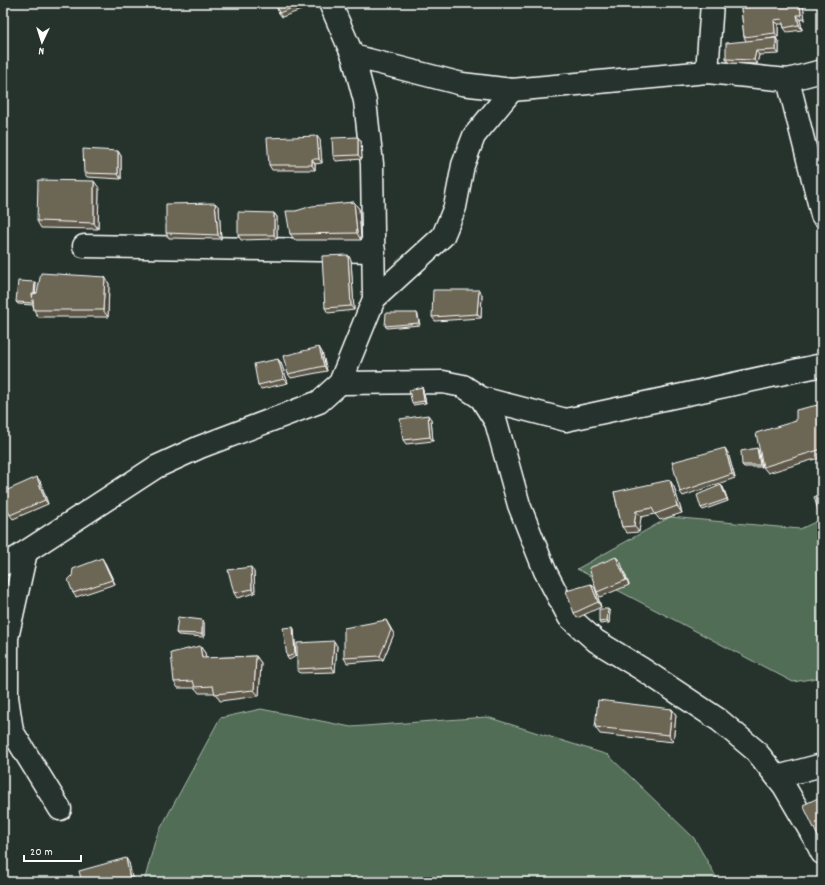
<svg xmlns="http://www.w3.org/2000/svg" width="825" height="885" viewBox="0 0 825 885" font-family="Dekko,sans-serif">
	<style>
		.green { fill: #516d55; stroke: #a8b6aa }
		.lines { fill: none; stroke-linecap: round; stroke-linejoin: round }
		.minor-casing { stroke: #fff; stroke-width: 25 }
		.minor { stroke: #26332d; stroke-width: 22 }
		.wall { fill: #5d5849; stroke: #fff }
		.shaded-wall { fill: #4c473c; stroke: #fff }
		.building { fill: #6c6655; stroke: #fff }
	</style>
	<rect width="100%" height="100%" fill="#26332d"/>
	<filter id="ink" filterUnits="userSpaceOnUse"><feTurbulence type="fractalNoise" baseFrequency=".025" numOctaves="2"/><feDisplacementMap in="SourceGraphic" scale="8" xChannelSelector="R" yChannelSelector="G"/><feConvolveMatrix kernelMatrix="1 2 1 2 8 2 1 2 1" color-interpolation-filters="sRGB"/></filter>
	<g filter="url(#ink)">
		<g class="green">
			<polygon points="670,517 800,529 822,519 822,677 793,682 577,569"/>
			<polygon points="261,709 351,727 487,717 608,755 694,838 719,882 144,882 156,837 220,718"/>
		</g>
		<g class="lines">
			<g class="minor-casing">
				<g id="minor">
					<polyline points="353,56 462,84 512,90 707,72 788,80 822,71"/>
					<polyline points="707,72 712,3"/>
					<polyline points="788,80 822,215"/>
					<polyline points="84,246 374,251"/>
					<polyline points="374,299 443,236 455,207 463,165 474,136 512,90"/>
					<polyline points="340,383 443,382 463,386 481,398 496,422 519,505 545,571 569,617 596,641 642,669 719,720 756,751 784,786 815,839 822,853"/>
					<polyline points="481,398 566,420 822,365"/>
					<polyline points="26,552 7,638 7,697 12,731 60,809"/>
					<polyline points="3,564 18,557 156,467 200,447 319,402 340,383 374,299 372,164 365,101 353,56 330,3"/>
					<polyline points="777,777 822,765"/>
				</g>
			</g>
			<use href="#minor" class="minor"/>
		</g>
		<g class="wall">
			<polygon points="275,3 311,3 312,6 282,17 279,13"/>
			<polygon points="731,3 773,3 733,7"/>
			<polygon points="803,4 805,20 800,19 802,30 787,32 784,28 783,24 778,24 778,37 762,40 776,38 779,43 779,54 759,55 757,64 729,63 726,59 746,41 744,37 741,8"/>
			<polygon points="320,140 322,163 315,164 315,170 272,170 269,165"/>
			<polygon points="361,141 362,159 336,161 333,156"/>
			<polygon points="118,151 121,156 121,179 87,177 84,173"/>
			<polygon points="99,188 98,229 41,228 37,221"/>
			<polygon points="354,202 359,209 361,240 295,240 290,234 296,211"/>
			<polygon points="215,203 219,207 221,239 169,238 166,233"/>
			<polygon points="274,213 277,217 277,239 241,240 238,235"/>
			<polygon points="348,255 351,260 354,310 328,313 325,308"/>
			<polygon points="105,277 109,284 108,317 38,317 34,310 33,305 18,304 16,302 35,282 36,285 35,293"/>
			<polygon points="482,294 481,318 435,321 432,317"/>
			<polygon points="417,313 418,315 420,325 387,328 385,326"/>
			<polygon points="322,352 327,371 291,378 288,374"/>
			<polygon points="278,359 281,363 288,383 261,389 258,385"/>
			<polygon points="423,390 426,403 413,405 412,403"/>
			<polygon points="822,404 822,457 768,473 763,467 796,421"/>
			<polygon points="431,419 433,441 406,444 403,440"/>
			<polygon points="757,448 758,450 762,467 744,467 742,465"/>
			<polygon points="728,453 735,478 683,496 680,492"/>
			<polygon points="40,481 48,504 13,519 10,515"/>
			<polygon points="721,485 723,487 728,501 703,510 701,508"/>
			<polygon points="674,487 682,513 660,520 655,514 641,517 639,532 627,533 622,527 614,492"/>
			<polygon points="822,494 822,511 819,512 818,510"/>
			<polygon points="616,557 620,561 629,585 600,597 597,592"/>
			<polygon points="105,563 115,584 76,597 73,593 72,576"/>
			<polygon points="254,572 255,593 237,598 234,593"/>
			<polygon points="591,584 595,588 601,607 577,618 574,613"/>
			<polygon points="608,609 610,611 609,623 600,624 599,622"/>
			<polygon points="386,620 394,634 383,660 347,663 344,658"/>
			<polygon points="204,622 204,637 178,635 176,633"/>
			<polygon points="294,629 296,656 289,660 287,657"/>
			<polygon points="200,646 205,653 206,658 256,656 261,663 259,696 220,701 215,693 199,693 195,688 178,688 174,682"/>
			<polygon points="337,646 335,672 300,673 297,669"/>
			<polygon points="672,709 676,715 673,742 600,734 595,727"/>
			<polygon points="129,863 133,882 82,882"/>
		</g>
		<g class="shaded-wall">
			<polygon points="800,3 802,3 803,4 805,20 801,15"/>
			<polygon points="797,15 800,19 802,30 799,25"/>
			<polygon points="774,20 778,24 778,37 775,33"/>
			<polygon points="776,38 779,43 779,54 776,50"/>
			<polygon points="756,51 759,55 757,64 754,60"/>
			<polygon points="317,136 320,140 322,163 319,159"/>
			<polygon points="358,137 361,141 362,159 358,155"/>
			<polygon points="118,151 121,156 121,179 118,174"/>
			<polygon points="312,159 315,164 315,170 312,165"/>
			<polygon points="94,181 99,188 98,229 94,223"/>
			<polygon points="354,202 359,209 361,240 357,233"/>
			<polygon points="215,203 219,207 221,239 218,235"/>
			<polygon points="274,213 277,217 277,239 274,235"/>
			<polygon points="348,255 351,260 354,310 351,306"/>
			<polygon points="105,277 109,284 108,317 103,310"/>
			<polygon points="35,282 36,285 34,305 33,303"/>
			<polygon points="479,290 482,294 481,318 477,314"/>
			<polygon points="319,347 322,352 327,371 324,366"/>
			<polygon points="278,359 281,363 288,383 284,379"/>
			<polygon points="422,387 423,390 426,403 424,401"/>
			<polygon points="428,415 431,419 433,441 430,437"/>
			<polygon points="725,448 728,453 735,478 732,474"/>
			<polygon points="757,448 758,450 762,467 760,465"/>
			<polygon points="37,477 40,481 48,504 45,500"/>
			<polygon points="670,480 674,487 682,513 677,506"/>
			<polygon points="721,485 723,487 728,501 727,499"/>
			<polygon points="636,511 641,517 639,532 634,526"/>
			<polygon points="616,557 620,561 629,585 626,580"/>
			<polygon points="102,558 105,563 115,584 112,580"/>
			<polygon points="251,567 254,572 255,593 252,589"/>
			<polygon points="591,584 595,588 601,607 598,602"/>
			<polygon points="608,609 610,611 609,623 607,621"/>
			<polygon points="202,620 204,622 204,637 202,634"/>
			<polygon points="386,620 394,634 383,660 380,656"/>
			<polygon points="293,627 294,629 296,656 295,654"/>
			<polygon points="334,641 337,646 335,672 332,667"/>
			<polygon points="200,646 205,653 207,665 202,658"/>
			<polygon points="256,656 261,663 259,696 254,690"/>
			<polygon points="672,709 676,715 673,742 669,735"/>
			<polygon points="126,858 129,863 133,882 131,882 130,880"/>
		</g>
		<g class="building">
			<polygon points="275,3 305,3 279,13"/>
			<polygon points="777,3 800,3 801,15 797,15 799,25 784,28 782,19 774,20 775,33 744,37 741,8"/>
			<polygon points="776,38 776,50 756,51 754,60 726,59 726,43"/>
			<polygon points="317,136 319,159 312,159 312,165 269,165 267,138"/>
			<polygon points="358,137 358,155 333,156 332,138"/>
			<polygon points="83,149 118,151 118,174 84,173"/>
			<polygon points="822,170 822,187 818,171"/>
			<polygon points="38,180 94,181 94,223 37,221"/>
			<polygon points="354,202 357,233 290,234 286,211 296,211 312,206"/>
			<polygon points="215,203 218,235 166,233 166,204"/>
			<polygon points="238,212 274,213 274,235 238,235"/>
			<polygon points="348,255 351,306 325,308 322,256"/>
			<polygon points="41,273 105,277 103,310 34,310 32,294 37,293"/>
			<polygon points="18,281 35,282 34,294 32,294 33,303 16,302"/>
			<polygon points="433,290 479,290 477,314 432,317"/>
			<polygon points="386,313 417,313 419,323 385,326"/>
			<polygon points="319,347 324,366 288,374 283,356"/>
			<polygon points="278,359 284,379 258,385 254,364"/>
			<polygon points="422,387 424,401 412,403 409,390"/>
			<polygon points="822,404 822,449 763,467 756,433 796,421 796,410"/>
			<polygon points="428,415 430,437 403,440 400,419"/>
			<polygon points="725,448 732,474 680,492 672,462"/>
			<polygon points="757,448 760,465 742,465 741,451"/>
			<polygon points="37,477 45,500 10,515 3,500 3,492"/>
			<polygon points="670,480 677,506 655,514 652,508 636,511 634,526 622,527 614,492"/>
			<polygon points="721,485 727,499 701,508 697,495"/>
			<polygon points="822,494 822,508 818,510 814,497"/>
			<polygon points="616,557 626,580 597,592 589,568"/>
			<polygon points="102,558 112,580 73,593 68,580 72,576 73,569"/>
			<polygon points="251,567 252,589 234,593 228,570"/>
			<polygon points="591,584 598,602 574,613 566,591"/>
			<polygon points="599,609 608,609 607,621 599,622"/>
			<polygon points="178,617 202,620 202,634 176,633"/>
			<polygon points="386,620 391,630 380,656 344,658 344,628"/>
			<polygon points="293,627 295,654 287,657 283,628"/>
			<polygon points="334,641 332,667 297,669 297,643"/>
			<polygon points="200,646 202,658 256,656 254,690 215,694 213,686 195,687 193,681 174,682 171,653"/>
			<polygon points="598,700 672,709 669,735 595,727"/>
			<polygon points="818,798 822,805 822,845 803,805"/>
			<polygon points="126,858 130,880 123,882 82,882 79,871"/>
		</g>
	</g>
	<rect width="825" height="885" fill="none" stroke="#26332d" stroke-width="16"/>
	<rect x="8" y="8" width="809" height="869" fill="none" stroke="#fff" stroke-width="1.5" filter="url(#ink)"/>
	<g transform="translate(42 42) rotate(184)" stroke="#26332d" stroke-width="3" paint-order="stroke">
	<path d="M0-3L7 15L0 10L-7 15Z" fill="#ffffff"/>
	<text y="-6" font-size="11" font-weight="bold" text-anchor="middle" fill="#ffffff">N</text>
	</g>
	<path d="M24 855v6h57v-6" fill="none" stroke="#ffffff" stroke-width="2"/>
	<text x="30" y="855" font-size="12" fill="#ffffff" stroke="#26332d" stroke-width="3" paint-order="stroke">20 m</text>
</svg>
